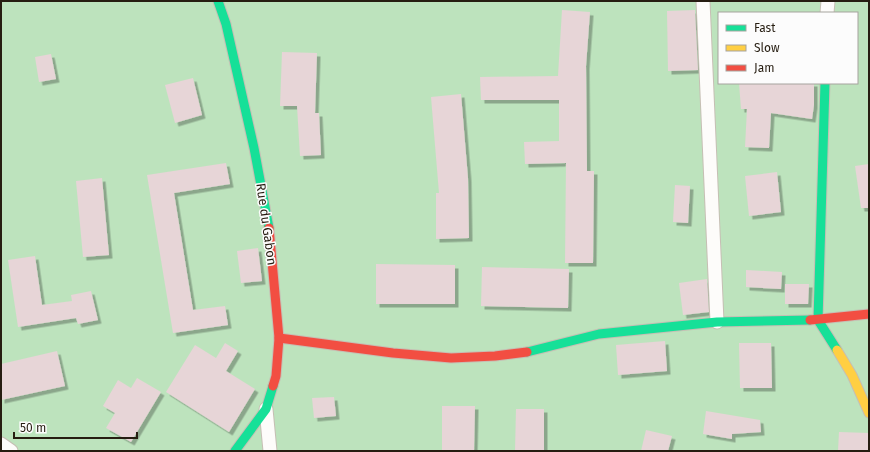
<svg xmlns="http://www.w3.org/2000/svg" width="870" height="452" viewBox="0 0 870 452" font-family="'Fira Sans',sans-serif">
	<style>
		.green { fill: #bde3bd; fill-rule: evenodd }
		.building { fill: #e7d5d7; filter: url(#shadow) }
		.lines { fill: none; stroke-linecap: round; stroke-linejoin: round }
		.street-casing { stroke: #c6bfb4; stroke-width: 15 }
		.fast-casing { stroke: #c6bfb4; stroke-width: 11 }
		.slow-casing { stroke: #c6bfb4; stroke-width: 11 }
		.jam-casing { stroke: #c6bfb4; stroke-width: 11 }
		.street { stroke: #fdfcfa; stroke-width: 13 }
		.fast { stroke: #16e098; stroke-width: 9 }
		.slow { stroke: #ffcf43; stroke-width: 9 }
		.jam { stroke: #f24e42; stroke-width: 9 }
		.labels { text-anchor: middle; stroke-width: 3; stroke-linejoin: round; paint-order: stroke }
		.street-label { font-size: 13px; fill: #261d11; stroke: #fcfcfc }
	</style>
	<defs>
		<filter id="shadow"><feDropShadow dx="3.5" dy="3.5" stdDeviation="0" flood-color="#0004"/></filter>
	</defs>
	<rect width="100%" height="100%" fill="#f3ece1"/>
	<path class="green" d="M1,1H869V451H1ZM719,13H857V83H719Z"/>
	<g class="building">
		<polygon points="562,10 590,12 586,66 587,171 594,171 593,263 565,263 566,163 525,164 524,142 559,141 559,100 481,100 480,77 558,76"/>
		<polygon points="695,10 698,70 668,71 667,11"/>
		<polygon points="282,52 317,53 315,113 319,113 321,155 300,156 297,106 280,106"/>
		<polygon points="51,54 56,79 39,82 35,57"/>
		<polygon points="193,78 202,115 175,123 165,85"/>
		<polygon points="739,83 814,83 814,105 812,119 771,113 769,148 745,147 747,109 741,109"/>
		<polygon points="461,94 468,178 469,238 436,239 436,193 439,193 431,97"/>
		<polygon points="226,163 230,184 174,193 193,310 225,306 228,325 173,333 147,175"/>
		<polygon points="869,164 869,208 861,208 855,166"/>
		<polygon points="777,172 781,212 749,216 745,176"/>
		<polygon points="102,178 109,255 83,257 76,181"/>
		<polygon points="675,185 690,186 688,223 673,222"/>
		<polygon points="258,248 262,281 241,283 237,251"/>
		<polygon points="35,256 42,305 72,301 71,295 91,291 98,320 78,324 76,318 18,327 8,260"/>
		<polygon points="376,264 455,265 455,304 376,304"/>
		<polygon points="482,267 569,269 568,308 481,306"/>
		<polygon points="746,270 782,272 781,289 746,287"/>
		<polygon points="707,279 709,312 683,315 679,283"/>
		<polygon points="785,284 809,284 808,304 785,304"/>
		<polygon points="665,341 667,371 618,375 616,345"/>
		<polygon points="225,343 238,351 226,371 255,389 229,432 166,392 195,345 216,358"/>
		<polygon points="739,343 771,343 772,388 740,388"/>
		<polygon points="57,351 65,386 1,400 1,364"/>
		<polygon points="137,378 161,392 131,442 106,428 115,413 103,406 118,380 131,388"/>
		<polygon points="334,397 336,416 314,418 312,398"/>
		<polygon points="442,406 475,406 474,451 442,451"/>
		<polygon points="516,409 544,409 544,451 515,451"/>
		<polygon points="706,411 760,420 761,432 732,434 732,439 703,434"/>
		<polygon points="646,430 672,436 668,451 641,451"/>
		<polygon points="839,432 869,433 869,451 838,451"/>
	</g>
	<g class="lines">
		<g class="street-casing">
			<g id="street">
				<polyline points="703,1 717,322"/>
				<polyline points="827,13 828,1"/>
				<polyline points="266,409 270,451"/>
				<polyline points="1,444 11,451"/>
			</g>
		</g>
		<g class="fast-casing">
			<g id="fast">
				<polyline points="218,1 226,24 254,148 269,228"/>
				<polyline points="825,83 818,320 837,350"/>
				<polyline points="527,352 599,334 717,322 810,320"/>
				<polyline points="235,451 266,409 273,386"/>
			</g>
		</g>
		<g class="slow-casing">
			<polyline id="slow" points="837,350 852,375 869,413"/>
		</g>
		<g class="jam-casing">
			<g id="jam">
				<polyline points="269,228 279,338 276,376 273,386"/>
				<polyline points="810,320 869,314"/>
				<polyline points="279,338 393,353 451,358 495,356 527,352"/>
			</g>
		</g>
		<use href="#street" class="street"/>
		<use href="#fast" class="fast"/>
		<use href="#slow" class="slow"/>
		<use href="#jam" class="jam"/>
	</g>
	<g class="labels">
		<g class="street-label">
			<text transform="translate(267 224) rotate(82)" y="5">Rue du Gabon</text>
		</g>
	</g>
	<rect width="870" height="452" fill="none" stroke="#261d11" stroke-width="4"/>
	<rect x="718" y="12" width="140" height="72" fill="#fcfcfc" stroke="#a6a39e"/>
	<rect x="726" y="25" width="20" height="6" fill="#16e098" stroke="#a6a39e"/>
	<text x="754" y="32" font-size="12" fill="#261d11">Fast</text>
	<rect x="726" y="45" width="20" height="6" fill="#ffcf43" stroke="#a6a39e"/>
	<text x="754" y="52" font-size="12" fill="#261d11">Slow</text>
	<rect x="726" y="65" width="20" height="6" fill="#f24e42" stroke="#a6a39e"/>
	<text x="754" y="72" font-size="12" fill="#261d11">Jam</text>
	<path d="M14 432v6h123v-6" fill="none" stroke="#261d11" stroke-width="2"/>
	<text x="20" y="432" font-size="12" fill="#261d11" stroke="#fcfcfc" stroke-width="3" paint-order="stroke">50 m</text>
</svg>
